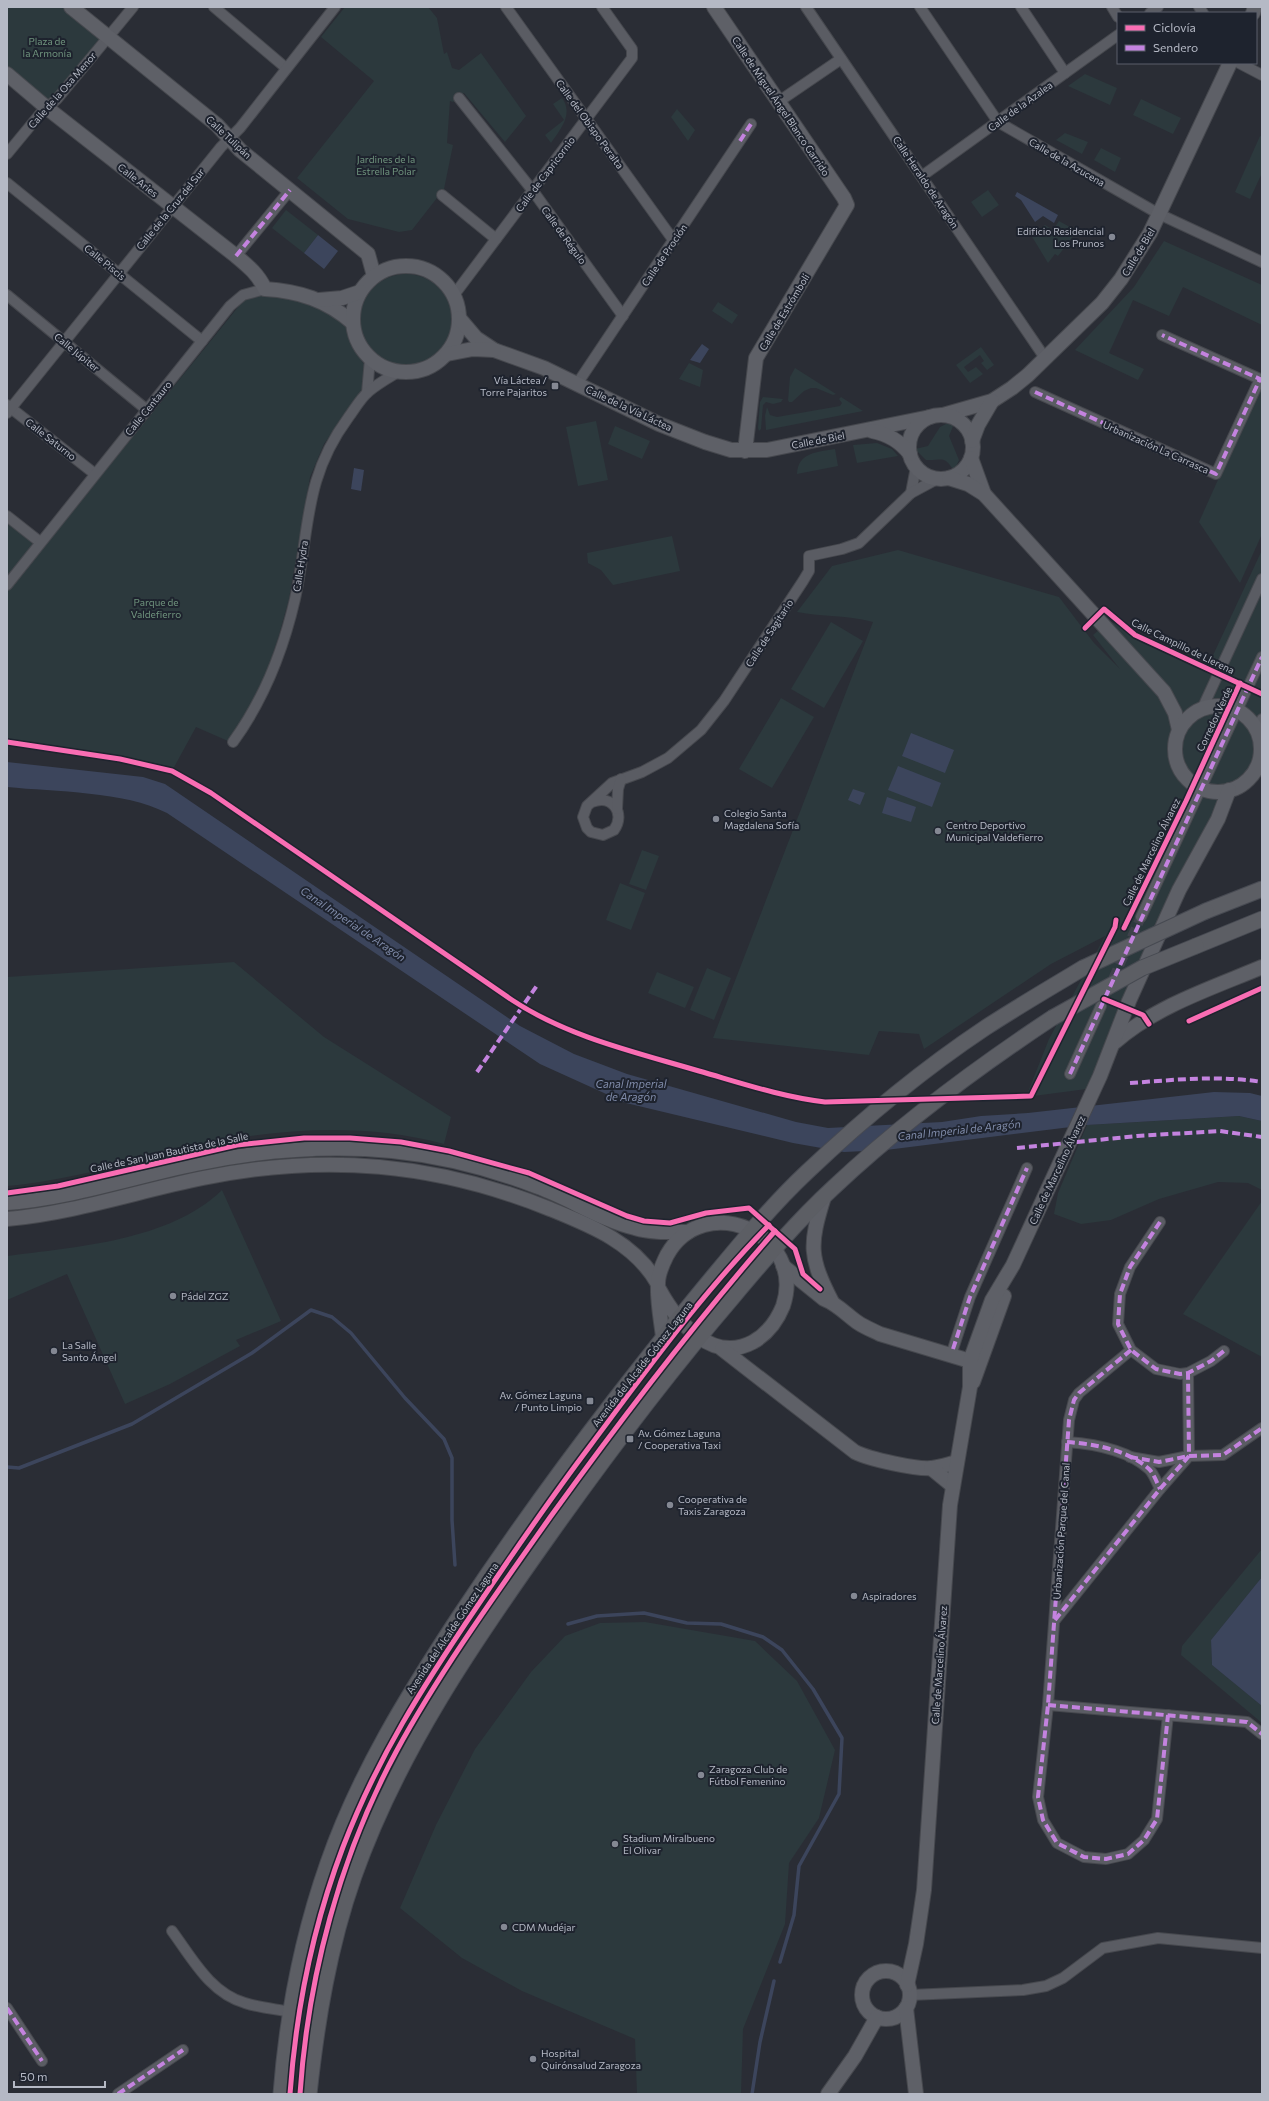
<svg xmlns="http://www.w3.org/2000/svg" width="1269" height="2101" viewBox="0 0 1269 2101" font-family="Commissioner,sans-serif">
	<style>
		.green { fill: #2c393d }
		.water { fill: #3c455c }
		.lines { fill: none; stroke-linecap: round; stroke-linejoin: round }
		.stream { stroke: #3c455c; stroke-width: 3.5 }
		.street-tunnel { stroke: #3f424b; stroke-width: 10; stroke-dasharray: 10 5; stroke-linecap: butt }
		.street-casing { stroke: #46484e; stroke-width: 12 }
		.secondary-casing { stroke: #46484e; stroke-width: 16 }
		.primary-casing { stroke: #474a52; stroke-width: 17 }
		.street { stroke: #5a5c63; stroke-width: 10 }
		.secondary { stroke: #5e6067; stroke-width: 14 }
		.primary { stroke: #5c5e64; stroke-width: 15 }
		.primary-bridge-casing { stroke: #474a52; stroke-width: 17; stroke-linecap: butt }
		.primary-bridge { stroke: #5c5e64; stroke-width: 15 }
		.quiet { stroke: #c483df; stroke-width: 4; stroke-dasharray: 8 4; stroke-linecap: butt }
		.cycleway-casing { stroke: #1e232e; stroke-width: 8 }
		.cycleway { stroke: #f96db3; stroke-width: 5 }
		.poi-dot { fill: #848893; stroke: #1e232e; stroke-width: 1.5 }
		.labels { text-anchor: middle; stroke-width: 4; stroke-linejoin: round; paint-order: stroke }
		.park-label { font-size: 10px; fill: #6f937d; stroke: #1e232e }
		.street-label { font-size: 10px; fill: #b5b9c5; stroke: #1e232e }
		.poi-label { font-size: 10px; fill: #b5b9c5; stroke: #1e232e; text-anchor: start }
		.water-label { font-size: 11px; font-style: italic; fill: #808caa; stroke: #1e232e }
	</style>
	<rect width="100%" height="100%" fill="#2a2d35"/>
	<g class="green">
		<polygon points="7,7 71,7 108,38 47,108 7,74"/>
		<polygon points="345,7 428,7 437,18 444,54 447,52 452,68 459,70 481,53 526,116 505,142 464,93 453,102 450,101 447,143 453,145 444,189 412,230 399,232 348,219 297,178 374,81 321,37"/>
		<polygon points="1085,74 1117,88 1110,105 1068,86"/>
		<path d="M562,98C574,114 560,130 551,143L545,135L564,120L553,104Z"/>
		<polygon points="1141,99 1181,118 1173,134 1133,115"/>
		<polygon points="677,109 695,130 688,141 671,117"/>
		<polygon points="1065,133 1088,142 1082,154 1056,140"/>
		<polygon points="1260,136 1262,137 1262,173 1250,199 1235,192"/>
		<polygon points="1101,148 1121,158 1115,172 1094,160"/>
		<polygon points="988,190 999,205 982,217 971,202"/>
		<polygon points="286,210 318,235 304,253 272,228"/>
		<polygon points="1059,221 1077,231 1058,256 1055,254 1048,263 1031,235 1045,225 1053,230"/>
		<polygon points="1164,241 1262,285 1262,325 1183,287 1169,316 1133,300 1109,353 1144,369 1138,380 1075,350 1134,287"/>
		<circle cx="406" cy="320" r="46"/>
		<polygon points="266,293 328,308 346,322 349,339 366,368 366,381 359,394 324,444 310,477 289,599 279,635 266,675 248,710 228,741 196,727 172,771 120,759 7,746 7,520 42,549 243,301"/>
		<polygon points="718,302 738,315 732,324 712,311"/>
		<polygon points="981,347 994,365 987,370 981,363 984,361 980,355 964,367 968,372 976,367 983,374 970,383 956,365"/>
		<polygon points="689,363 703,370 700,387 679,379"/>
		<polygon points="795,368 836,394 833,395 816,388 811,388 804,391 792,402 789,402 788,400 790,377"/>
		<polygon points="1262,382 1262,534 1240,583 1199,522"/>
		<polygon points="763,397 783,399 781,402 773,404 766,402 763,405 761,429 759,431 758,428 760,402"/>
		<polygon points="841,397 863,411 766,430 765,416 767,407 770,415 777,417 840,406 842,403 839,399"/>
		<polygon points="596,421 608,480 578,486 566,427"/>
		<path d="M946,424H954L949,436L959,460L954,471C944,454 942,461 926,460L915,449L928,446L940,427Z"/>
		<polygon points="615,426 650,441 642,459 608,444"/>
		<polygon points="877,443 892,449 898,456 857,463 853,445"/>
		<path d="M835,449L838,466L797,474C798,452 818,452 835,449Z"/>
		<polygon points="672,536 680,571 613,585 601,570 588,563 587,553"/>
		<path d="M898,550L1059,597L1094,643L1120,669L1093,635L1109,621L1208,666L1262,550V749C1260,754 1260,759 1257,765C1252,778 1241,785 1228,790L1094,1088L1026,1097L1049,1039L1105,936L1051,964L924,1049L919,1034L879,1031L869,1055L713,1038L873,622C848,615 822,617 797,612L832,566Z"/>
		<polygon points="831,622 863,641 824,708 791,689"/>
		<polygon points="781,698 814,717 772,788 739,769"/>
		<polygon points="642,850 659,856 646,890 629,884"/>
		<polygon points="620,883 645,893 631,930 606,920"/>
		<path d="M234,962L324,1037L451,1117L444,1144C359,1121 267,1129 182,1149C125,1163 66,1181 7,1186V977Z"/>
		<polygon points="707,968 731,978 714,1020 690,1010"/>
		<polygon points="657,972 694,987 685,1008 648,993"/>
		<polygon points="1239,1116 1262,1121 1262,1190 1248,1183 1218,1182 1159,1199 1111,1220 1081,1224 1054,1214 1058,1193 1087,1125"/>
		<path d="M222,1190L281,1321L236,1340L240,1346L170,1384L125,1404L67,1274L7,1300V1256C75,1247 170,1241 222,1190Z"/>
		<polygon points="1262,1201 1262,1357 1183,1314"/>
		<polygon points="1262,1549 1262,1577 1211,1640 1212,1665 1262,1706 1262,1723 1181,1655 1182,1646"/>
		<polygon points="645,1622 755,1641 797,1681 835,1750 819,1818 789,1863 785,1924 743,2029 741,2094 637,2094 635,2039 522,1991 462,1958 400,1908 436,1825 475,1749 531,1672 565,1636 600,1623"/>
	</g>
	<g class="water">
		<polygon points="1017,192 1058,215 1054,223 1043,216 1035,222 1021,200 1015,196"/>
		<polygon points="318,235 338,251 324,269 304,253"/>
		<polygon points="702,344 709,349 700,363 690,360"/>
		<polygon points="354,468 364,470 361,491 351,489"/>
		<polygon points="911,733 954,750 945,773 902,756"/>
		<path d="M7,762L143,777L165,784L520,1026L574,1054L627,1074L796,1122L828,1128L942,1122L981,1116L1028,1113L1214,1092L1250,1093L1262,1096V1121L1239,1116L1087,1125L886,1150L844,1152L793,1143L626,1103L540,1064L167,813C124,791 56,792 7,787Z"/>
		<polygon points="898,766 941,783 932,807 888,790"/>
		<polygon points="853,789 865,793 860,805 848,800"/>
		<polygon points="887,797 916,807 911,822 882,813"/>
		<polygon points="1262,1577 1262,1706 1212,1665 1211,1640"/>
	</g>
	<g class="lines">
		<g class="stream">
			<polyline points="7,1467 19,1468 132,1424 252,1353 311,1310 332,1317 351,1333 405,1398 444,1439 452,1458 452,1520 455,1565"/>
			<polyline points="568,1624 597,1616 644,1613 687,1623 721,1624 763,1637 782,1650 813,1689 842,1738 839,1794 799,1866 794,1915 780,1962"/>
			<polyline points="752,2094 760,2042 774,1981"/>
		</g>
		<polyline class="street-tunnel" points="1101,1006 1141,917"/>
		<g class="street-casing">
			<g id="street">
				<polyline points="214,7 286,68"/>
				<polyline points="506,7 674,241"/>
				<polyline points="806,7 1045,358"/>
				<polyline points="920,7 998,122 1159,214 1262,262"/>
				<polyline points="1021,7 1065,73"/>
				<polyline points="1112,7 1118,17"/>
				<polyline points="1199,7 1203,13"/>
				<polyline points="1150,13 1158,7"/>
				<polyline points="1239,63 1262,75"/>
				<polyline points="459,98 533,191 623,316"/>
				<polyline points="778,102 841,59"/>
				<polyline points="7,154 40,114 57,99 133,7"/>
				<polyline points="922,176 1118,35"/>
				<polyline points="7,183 202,341"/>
				<polyline points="442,195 496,239"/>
				<polyline points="236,256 290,190"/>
				<polyline points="7,295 147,410"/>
				<polyline points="454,295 632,58 632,49 602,7"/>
				<polyline points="577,384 751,124"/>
				<polyline points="1035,392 1216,474 1260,379 1162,335"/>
				<polyline points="367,393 370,359"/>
				<polyline points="7,405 95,474"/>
				<polyline points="7,413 221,147 240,128 335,7"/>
				<polyline points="911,493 916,467"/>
				<polyline points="7,516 40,542"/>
				<polyline points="7,585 230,306 243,295 265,289"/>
				<polyline points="1202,709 1262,579"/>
				<polyline points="1257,731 1262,719"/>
				<path d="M233,742C265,698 283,651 295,599C310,530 303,479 348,418C354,410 360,399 368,392C377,384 388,378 398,372"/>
				<path d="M592,802C612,794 626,813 614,830L603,835L591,832L587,828L583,817L587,806L612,783L642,772L668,758L701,730L724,701L803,581L809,571V556L842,549L859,543L911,493L937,479"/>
				<polyline points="617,809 618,789 621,779"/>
				<polyline points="1141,917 1262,657"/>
				<polyline points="1070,1074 1101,1006"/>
				<polyline points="1160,1222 1130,1267 1120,1294 1118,1324 1131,1350 1156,1369 1180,1374 1188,1373 1211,1361 1224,1351"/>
				<polyline points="953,1349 970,1297 1027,1168"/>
				<polyline points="1131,1350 1079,1393 1074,1400 1069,1420 1048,1705 1038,1797 1043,1820 1057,1843 1084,1857 1106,1859 1128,1854 1144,1840 1157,1819 1168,1715"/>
				<path d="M1067,1442C1095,1444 1128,1450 1149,1469C1154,1474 1157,1483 1160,1489"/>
				<polyline points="1130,1457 1159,1462 1189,1456 1223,1455 1262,1428"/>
				<polyline points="1055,1620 1160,1489 1189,1456 1188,1373"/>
				<polyline points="1048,1705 1247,1722 1262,1734"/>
				<path d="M172,1931C192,1958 210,1993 245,2003C260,2008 276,2009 291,2012"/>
				<polyline points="910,1995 1023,1990 1046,1986 1063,1978 1103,1948 1158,1938 1262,1948"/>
				<polyline points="7,2008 42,2061"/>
				<polyline points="118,2094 183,2050"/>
			</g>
		</g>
		<g class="secondary-casing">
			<g id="secondary">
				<polyline points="71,7 217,125 240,150 368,254 374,276"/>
				<polyline points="714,7 844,198 847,205 756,358 745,451"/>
				<polyline points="1253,13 1255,7"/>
				<path d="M7,74L47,108L236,256C248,266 258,274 265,289C299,291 327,300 353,323"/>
				<circle cx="406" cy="319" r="53"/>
				<polyline points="319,300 342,298 360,292"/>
				<polyline points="459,318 476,338 494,350 544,368 659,424 705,442 731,450 767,450 930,417"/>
				<polyline points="447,354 473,349 494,350"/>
				<polyline points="943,415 992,401 1012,388 1028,375 1102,303 1121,279 1150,233 1230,63"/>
				<circle cx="941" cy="447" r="32"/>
				<path d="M872,431C888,434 900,441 910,454"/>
				<polyline points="972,441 978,425 992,401"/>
				<polyline points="971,458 984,494"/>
				<polyline points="949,478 968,484 984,494 1164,692 1175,713 1179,730"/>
				<circle cx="1218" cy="749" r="43"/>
				<path d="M1115,1042C1156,1006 1212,988 1262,967"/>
				<path d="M824,1197C809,1245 809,1257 832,1302"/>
				<path d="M7,1203C71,1198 133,1177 196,1164C261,1150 326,1145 392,1151C441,1156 492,1169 538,1187C571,1199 601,1220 635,1228C652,1233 670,1232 688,1232"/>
				<path d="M7,1219C74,1213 138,1191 203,1178C324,1153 436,1163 550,1209C592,1226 635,1243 658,1284"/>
				<path d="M783,1266L824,1299C837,1304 846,1314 857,1322C864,1327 872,1330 880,1334L970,1361"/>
				<path d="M659,1289C677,1322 712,1364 753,1342C767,1334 777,1321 783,1306C807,1234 704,1189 667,1255C663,1263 658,1274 658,1283C657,1301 661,1320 663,1337"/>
				<path d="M722,1349L855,1452C869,1459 918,1470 932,1468C940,1467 949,1464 957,1462"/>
				<polyline points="973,1382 1004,1296"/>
				<polyline points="931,1468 953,1486"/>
				<circle cx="886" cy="1995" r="24"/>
				<polyline points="907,1985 916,1944 924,1890 950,1505 970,1387 970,1361 992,1300 1013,1265 1100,1076 1129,1001 1179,890 1218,819 1229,790"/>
				<polyline points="906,2008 916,2094"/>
				<polyline points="828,2094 855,2056 877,2017"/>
			</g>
		</g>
		<g class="primary-casing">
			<g id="primary">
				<polyline points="1206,911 1262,889"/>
				<polyline points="1196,946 1262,919"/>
				<path d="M281,2094C287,2016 302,1937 328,1863C359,1774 408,1695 459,1617C508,1543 559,1472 613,1402C647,1358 681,1315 716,1273C745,1238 774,1203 807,1172C862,1120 922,1070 985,1028C1017,1007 1050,988 1083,968"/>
				<path d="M309,2094C317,2020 329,1947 354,1876C398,1752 472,1644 548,1537C606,1455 667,1374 733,1297C765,1259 797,1221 834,1187C901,1124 975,1069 1052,1018"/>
			</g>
		</g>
		<use href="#street" class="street"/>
		<use href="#secondary" class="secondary"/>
		<use href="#primary" class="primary"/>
		<g class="primary-bridge-casing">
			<g id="primary-bridge">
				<polyline points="1083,968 1206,911"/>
				<polyline points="1052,1018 1142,968 1196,946"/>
			</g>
		</g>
		<use href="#primary-bridge" class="primary-bridge"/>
		<g class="quiet">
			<polyline points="740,141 751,124"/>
			<polyline points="236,256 290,190"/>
			<polyline points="1035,392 1216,474 1260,379 1162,335"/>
			<polyline points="477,1072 538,984"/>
			<polyline points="1070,1074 1262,657"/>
			<path d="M1130,1083C1174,1080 1218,1075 1262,1082"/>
			<polyline points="1017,1148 1137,1136 1220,1131 1262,1137"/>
			<polyline points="1160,1222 1130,1267 1120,1294 1118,1324 1131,1350 1156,1369 1180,1374 1188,1373 1211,1361 1224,1351"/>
			<polyline points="953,1349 970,1297 1027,1168"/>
			<polyline points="1131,1350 1079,1393 1074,1400 1069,1420 1048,1705 1038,1797 1043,1820 1057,1843 1084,1857 1106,1859 1128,1854 1144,1840 1157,1819 1168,1715"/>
			<path d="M1067,1442C1095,1444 1128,1450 1149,1469C1154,1474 1157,1483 1160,1489"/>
			<polyline points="1130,1457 1159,1462 1189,1456 1223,1455 1262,1428"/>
			<polyline points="1055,1620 1160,1489 1189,1456 1188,1373"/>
			<polyline points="1048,1705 1247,1722 1262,1734"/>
			<polyline points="7,2008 42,2061"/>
			<polyline points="118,2094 183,2050"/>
		</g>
		<g class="cycleway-casing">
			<g id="cycleway">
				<polyline points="1085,628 1104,609 1135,635 1262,694"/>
				<path d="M7,742L120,759L172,771L211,793L512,1000C568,1037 635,1052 699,1071C741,1083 782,1097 825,1102L1031,1096L1115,927L1116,920"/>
				<polyline points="1124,928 1186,801 1240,683"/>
				<polyline points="1104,999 1143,1015 1149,1024"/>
				<polyline points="1189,1021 1262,988"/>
				<polyline points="7,1193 58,1186 237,1145 304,1138 350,1138 401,1142 449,1151 529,1173 627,1216 644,1221 670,1223 706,1213 749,1208 795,1249 803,1274 820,1289"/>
				<path d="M290,2094C296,2010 313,1926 343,1847C377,1758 423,1686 476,1608C513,1553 550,1499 590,1446C646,1371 702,1293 769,1225"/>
				<path d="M300,2094C308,1976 340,1856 396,1752C440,1671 498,1591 551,1516C622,1418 695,1322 775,1231"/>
			</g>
		</g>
		<use href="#cycleway" class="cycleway"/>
	</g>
	<g class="poi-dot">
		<circle cx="1112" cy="237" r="4"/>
		<rect x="551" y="382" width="8" height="8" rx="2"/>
		<circle cx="716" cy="819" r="4"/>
		<circle cx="938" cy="831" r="4"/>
		<circle cx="173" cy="1296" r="4"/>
		<circle cx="54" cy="1351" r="4"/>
		<rect x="586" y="1397" width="8" height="8" rx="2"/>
		<rect x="626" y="1435" width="8" height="8" rx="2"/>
		<circle cx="670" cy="1505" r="4"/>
		<circle cx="854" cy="1596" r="4"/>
		<circle cx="701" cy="1775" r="4"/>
		<circle cx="615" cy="1844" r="4"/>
		<circle cx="504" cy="1927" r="4"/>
		<circle cx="533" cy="2059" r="4"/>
	</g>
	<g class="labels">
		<g class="park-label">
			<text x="47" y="45">Plaza de<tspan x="47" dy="12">la Armonía</tspan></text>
			<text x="386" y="163">Jardines de la<tspan x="386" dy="12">Estrella Polar</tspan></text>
			<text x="156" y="606">Parque de<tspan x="156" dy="12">Valdefierro</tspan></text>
		</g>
		<g class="street-label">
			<text transform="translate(62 90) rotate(-49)" y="4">Calle de la Osa Menor</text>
			<text transform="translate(781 106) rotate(56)" y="4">Calle de Miguel Ángel Blanco Garrido</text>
			<text transform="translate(1020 106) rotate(-36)" y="4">Calle de la Azalea</text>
			<text transform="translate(590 124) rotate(54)" y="4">Calle del Obispo Peralta</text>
			<text transform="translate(229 137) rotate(43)" y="4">Calle Tulipán</text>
			<text transform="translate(1067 162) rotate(30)" y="4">Calle de la Azucena</text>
			<text transform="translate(545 174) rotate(-53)" y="4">Calle de Capricornio</text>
			<text transform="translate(138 180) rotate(38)" y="4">Calle Aries</text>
			<text transform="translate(926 182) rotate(56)" y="4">Calle Heraldo de Aragón</text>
			<text transform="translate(170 209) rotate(-51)" y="4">Calle de la Cruz del Sur</text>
			<text transform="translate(564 235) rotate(54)" y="4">Calle de Régulo</text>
			<text transform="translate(1138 252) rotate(-59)" y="4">Calle de Biel</text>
			<text transform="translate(664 255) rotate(-56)" y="4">Calle de Proción</text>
			<text transform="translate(105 262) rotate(39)" y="4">Calle Piscis</text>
			<text transform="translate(784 312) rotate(-59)" y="4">Calle de Estrómboli</text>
			<text transform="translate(77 352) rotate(39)" y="4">Calle Júpiter</text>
			<text transform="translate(148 408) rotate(-51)" y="4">Calle Centauro</text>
			<text transform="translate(629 408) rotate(25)" y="4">Calle de la Vía Láctea</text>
			<text transform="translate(51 439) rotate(38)" y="4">Calle Saturno</text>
			<text transform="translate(818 440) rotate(-11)" y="4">Calle de Biel</text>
			<text transform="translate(1156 447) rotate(24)" y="4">Urbanización La Carrasca</text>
			<text transform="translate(300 566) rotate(-81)" y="4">Calle Hydra</text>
			<text transform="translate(769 633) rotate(-57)" y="4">Calle de Sagitario</text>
			<text transform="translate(1183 646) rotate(26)" y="4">Calle Campillo de Llerena</text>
			<text transform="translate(1214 719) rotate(-65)" y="4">Corredor Verde</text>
			<text transform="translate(1151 852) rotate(-64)" y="4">Calle de Marcelino Álvarez</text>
			<text transform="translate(169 1152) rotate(-12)" y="4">Calle de San Juan Bautista de la Salle</text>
			<text transform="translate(1057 1170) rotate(-65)" y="4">Calle de Marcelino Álvarez</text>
			<text transform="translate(642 1364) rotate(-52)" y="4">Avenida del Alcalde Gómez Laguna</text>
			<text transform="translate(1061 1531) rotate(-86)" y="4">Urbanización Parque del Canal</text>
			<text transform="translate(452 1628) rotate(-56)" y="4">Avenida del Alcalde Gómez Laguna</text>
			<text transform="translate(939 1665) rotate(-86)" y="4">Calle de Marcelino Álvarez</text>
		</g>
		<g class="poi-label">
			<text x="1104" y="235" text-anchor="end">Edificio Residencial<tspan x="1104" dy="12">Los Prunos</tspan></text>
			<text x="547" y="384" text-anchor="end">Vía Láctea /<tspan x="547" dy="12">Torre Pajaritos</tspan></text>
			<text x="724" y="817">Colegio Santa<tspan x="724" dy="12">Magdalena Sofía</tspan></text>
			<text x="946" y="829">Centro Deportivo<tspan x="946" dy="12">Municipal Valdefierro</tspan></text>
			<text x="181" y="1300">Pádel ZGZ</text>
			<text x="62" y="1349">La Salle<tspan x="62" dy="12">Santo Ángel</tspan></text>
			<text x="582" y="1399" text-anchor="end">Av. Gómez Laguna<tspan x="582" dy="12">/ Punto Limpio</tspan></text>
			<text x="638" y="1437">Av. Gómez Laguna<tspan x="638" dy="12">/ Cooperativa Taxi</tspan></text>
			<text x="678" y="1503">Cooperativa de<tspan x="678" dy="12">Taxis Zaragoza</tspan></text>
			<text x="862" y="1600">Aspiradores</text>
			<text x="709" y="1773">Zaragoza Club de<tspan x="709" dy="12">Fútbol Femenino</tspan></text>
			<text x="623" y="1842">Stadium Miralbueno<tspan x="623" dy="12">El Olivar</tspan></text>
			<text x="512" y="1931">CDM Mudéjar</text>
			<text x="541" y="2057">Hospital<tspan x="541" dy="12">Quirónsalud Zaragoza</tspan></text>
		</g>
		<g class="water-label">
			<text transform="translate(353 924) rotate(34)" y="4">Canal Imperial de Aragón</text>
			<text x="631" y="1088">Canal Imperial<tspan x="631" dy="13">de Aragón</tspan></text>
			<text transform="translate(959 1130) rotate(-6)" y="4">Canal Imperial de Aragón</text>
		</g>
	</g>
	<rect width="1269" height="2101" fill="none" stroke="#b5b9c5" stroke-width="16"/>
	<rect x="1117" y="12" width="140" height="52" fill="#1e232e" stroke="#5a5f6a"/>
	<rect x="1125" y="25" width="20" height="6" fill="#f96db3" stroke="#5a5f6a"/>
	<text x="1153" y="32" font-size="12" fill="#b5b9c5">Ciclovía</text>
	<rect x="1125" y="45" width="20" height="6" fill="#c483df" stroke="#5a5f6a"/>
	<text x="1153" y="52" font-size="12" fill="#b5b9c5">Sendero</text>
	<path d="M14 2081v6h91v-6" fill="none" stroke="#b5b9c5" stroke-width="2"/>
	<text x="20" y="2081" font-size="12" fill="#b5b9c5" stroke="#1e232e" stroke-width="3" paint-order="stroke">50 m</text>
</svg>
